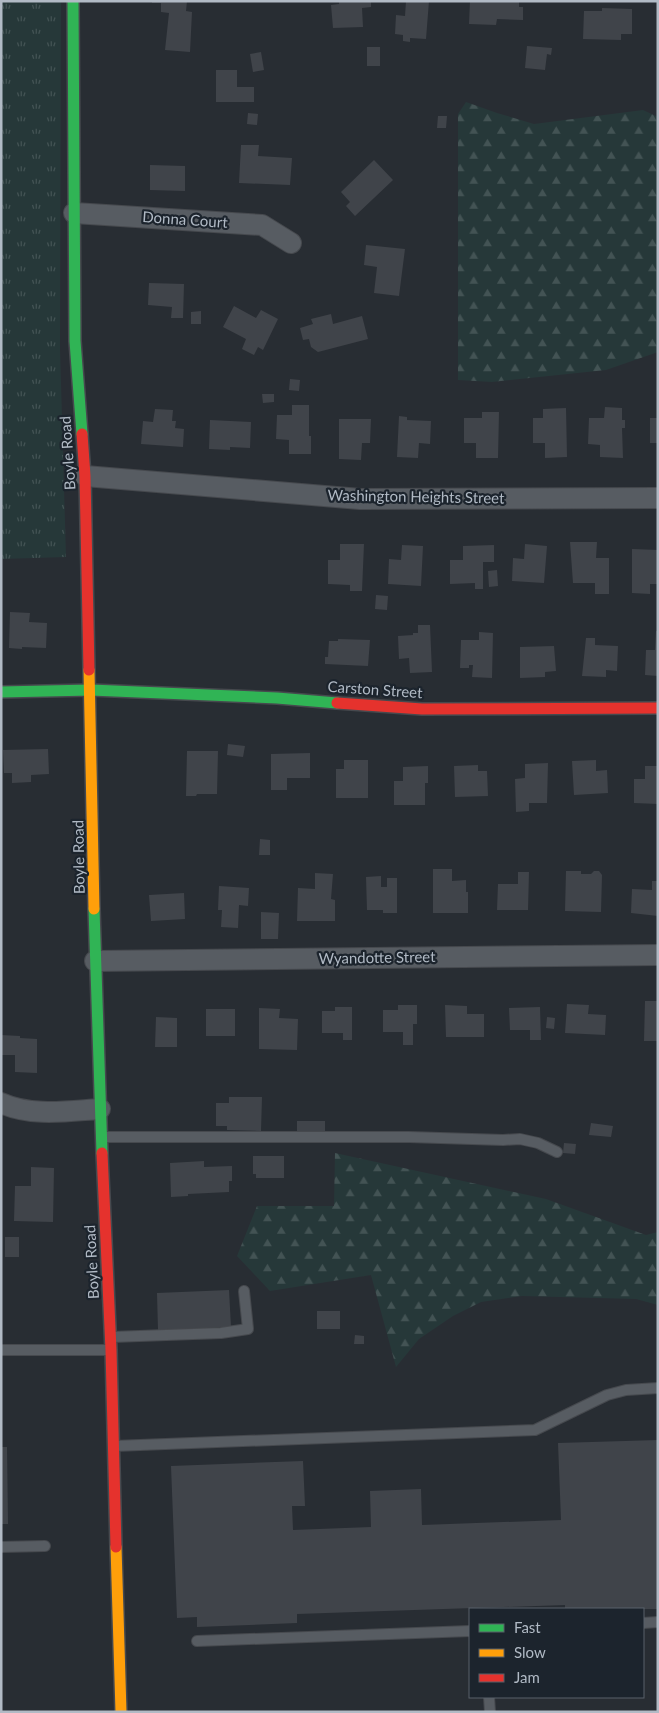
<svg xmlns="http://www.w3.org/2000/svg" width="659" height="1713" viewBox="0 0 659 1713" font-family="Lato,sans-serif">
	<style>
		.forest { fill: url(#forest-firs) }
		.park { fill: url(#park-tufts) }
		.building { fill: #40444a }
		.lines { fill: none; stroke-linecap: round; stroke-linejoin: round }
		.lane-casing { stroke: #46494e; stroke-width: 12 }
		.street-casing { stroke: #46494e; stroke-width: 22 }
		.fast-casing { stroke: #46494e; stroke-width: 14 }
		.slow-casing { stroke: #46494e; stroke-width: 14 }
		.jam-casing { stroke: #46494e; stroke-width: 14 }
		.lane { stroke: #575c62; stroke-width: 10 }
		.street { stroke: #575c62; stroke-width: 20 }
		.fast { stroke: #30b455; stroke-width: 11 }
		.slow { stroke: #ff9f0a; stroke-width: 11 }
		.jam { stroke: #e5322d; stroke-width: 11 }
		.labels { text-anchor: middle; stroke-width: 4.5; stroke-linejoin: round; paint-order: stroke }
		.street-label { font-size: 15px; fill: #b1bac5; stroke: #1c242d }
	</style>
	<defs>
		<pattern id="forest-firs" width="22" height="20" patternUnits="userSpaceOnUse" patternTransform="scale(1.25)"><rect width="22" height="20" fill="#263839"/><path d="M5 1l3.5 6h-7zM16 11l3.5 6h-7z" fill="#435354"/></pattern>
		<pattern id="park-tufts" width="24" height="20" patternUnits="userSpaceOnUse" patternTransform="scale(1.25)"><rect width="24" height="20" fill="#263839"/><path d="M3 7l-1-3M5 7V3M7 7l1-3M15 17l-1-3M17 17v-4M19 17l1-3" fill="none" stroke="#435354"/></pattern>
	</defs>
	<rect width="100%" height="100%" fill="#282d33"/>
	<g class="forest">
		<polygon points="466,102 497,113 534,124 643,110 658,117 658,352 606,370 492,382 458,380 458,114"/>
		<polygon points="335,1153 546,1199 646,1235 658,1232 658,1305 636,1299 522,1296 481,1302 453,1316 419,1339 396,1367 371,1275 270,1291 237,1256 257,1206 334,1206"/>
	</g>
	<polygon class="park" points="1,1 61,1 60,349 66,557 1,559"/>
	<g class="building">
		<polygon points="152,1 187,1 186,11 192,12 190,52 165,50 169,13 161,12 161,3 152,3"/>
		<polygon points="339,1 371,1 371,7 362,8 363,27 333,28 331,5 339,4"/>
		<polygon points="406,1 429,1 426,39 410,38 410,42 403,41 403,35 395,34 396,15 405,16"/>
		<polygon points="470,1 519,1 519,7 523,7 523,20 497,19 496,25 469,24"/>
		<polygon points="602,8 632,9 632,34 621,34 621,40 583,39 584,11 602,11"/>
		<polygon points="527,46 552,48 551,55 547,54 545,70 525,68"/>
		<rect x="367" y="47" width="13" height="19"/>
		<polygon points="261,52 264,70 253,72 250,54"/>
		<polygon points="216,70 237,70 237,87 254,87 254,102 216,102"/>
		<polygon points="248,113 258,114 257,125 247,124"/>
		<polygon points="438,116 447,116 446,128 437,128"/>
		<polygon points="241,145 259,145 258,156 292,158 290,185 239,183"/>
		<polygon points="374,160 393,180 355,216 346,206 350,202 341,192"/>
		<polygon points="150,165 185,166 185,191 150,190"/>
		<polygon points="366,245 405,249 399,296 374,293 377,267 364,265"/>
		<polygon points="149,283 184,284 183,318 171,318 172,307 148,305"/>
		<polygon points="234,306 256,318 261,310 278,319 263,350 258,347 254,355 242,349 246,339 223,327"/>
		<polygon points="201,311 201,324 191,324 191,312"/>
		<polygon points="331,314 333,324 362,316 368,339 318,352 311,347 309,339 303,340 300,328 313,324 311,319"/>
		<polygon points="290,379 300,380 299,391 289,390"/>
		<polygon points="262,394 274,394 274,402 263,403"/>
		<polygon points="292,405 309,405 309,436 311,436 311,454 289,454 289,440 276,439 277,415 292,415"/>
		<polygon points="605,407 622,408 622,420 625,420 625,428 622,428 623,458 600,457 600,445 588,444 589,418 604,418"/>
		<polygon points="566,408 567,457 545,458 545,443 533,443 533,418 543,418 543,409"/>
		<polygon points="155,409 173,410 172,421 176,421 175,428 184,429 183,447 141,444 143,421 153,422"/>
		<polygon points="482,412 499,412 498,458 476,458 476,443 464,443 464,418 482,418"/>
		<polygon points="399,416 407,417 407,420 431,421 430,444 419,443 418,458 397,457"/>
		<rect x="650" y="418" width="8" height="25"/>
		<polygon points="339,419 371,419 370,443 362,443 361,460 339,459"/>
		<polygon points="210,420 251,422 250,448 230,447 230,450 209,449"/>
		<polygon points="570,542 597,542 596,558 609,558 609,594 595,594 595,583 573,583"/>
		<polygon points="340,544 364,544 362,591 350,591 350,585 328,584 328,560 340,560"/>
		<polygon points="525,544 547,546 544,583 512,581 513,558 524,559"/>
		<polygon points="402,545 423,546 421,586 388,584 389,559 401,560"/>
		<polygon points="494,545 494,562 483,562 483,589 475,589 475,583 450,584 450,560 463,560 463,546"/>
		<polygon points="632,549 658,550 658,584 650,584 650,594 632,593"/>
		<polygon points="497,570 498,586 489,587 488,571"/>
		<polygon points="376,595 388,596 387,610 375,609"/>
		<polygon points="10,612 30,613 29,622 47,623 46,648 22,647 22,649 9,648"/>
		<polygon points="418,625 430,625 432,672 410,673 409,658 399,659 398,636 413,635 413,633 418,633"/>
		<polygon points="656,631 658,631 658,676 645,675 646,650 655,650"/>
		<polygon points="479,632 493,633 492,678 472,677 473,665 469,665 469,668 460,668 461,640 479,640"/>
		<polygon points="586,638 595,638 595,645 618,646 617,671 606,670 606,677 582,676"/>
		<polygon points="338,639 370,640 368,666 325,664 325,657 328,657 329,641 338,641"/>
		<polygon points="554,646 556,671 545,672 545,677 520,678 520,647"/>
		<polygon points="228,744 245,746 243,757 227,755"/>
		<polygon points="48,749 49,774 31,775 31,782 12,783 12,773 4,773 3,750"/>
		<polygon points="187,751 218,751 217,794 197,794 196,796 186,796"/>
		<polygon points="310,753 310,778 287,778 287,790 271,790 271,754"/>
		<polygon points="344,760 368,760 368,798 336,798 336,769 344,769"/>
		<polygon points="596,760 596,771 607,770 608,793 574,795 572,761"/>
		<polygon points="548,763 547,803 529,803 529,811 516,812 515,779 525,778 525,764"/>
		<polygon points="478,765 478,771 487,771 488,796 455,797 454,766"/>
		<polygon points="428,766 428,783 425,783 425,805 394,805 394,781 403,781 403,767"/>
		<polygon points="645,766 658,766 658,804 634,803 634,779 645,779"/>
		<polygon points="260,839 270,840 270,855 259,855"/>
		<polygon points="433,869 452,869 452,881 466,880 466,892 468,892 468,913 433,913"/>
		<polygon points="566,871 581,871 581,874 591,874 594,871 599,871 602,875 601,912 565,911"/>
		<polygon points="518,872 529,872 528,910 497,910 498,884 518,884"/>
		<polygon points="315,873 333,874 331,899 335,900 335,921 297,921 298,888 315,889"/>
		<polygon points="381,876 381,887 387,887 387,878 397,878 397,913 383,913 383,910 367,910 366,877"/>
		<polygon points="652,881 658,881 658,916 631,913 632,889 652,890"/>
		<polygon points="219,886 249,888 248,906 239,905 238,928 221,927 222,910 218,910"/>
		<polygon points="184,893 185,919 151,921 149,895"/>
		<polygon points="261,912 279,913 278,939 261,939"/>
		<polygon points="645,1001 658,1001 658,1041 644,1041"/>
		<polygon points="567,1004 589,1005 588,1014 606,1015 605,1035 565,1033"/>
		<polygon points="398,1005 417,1005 417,1024 413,1024 413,1045 403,1045 403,1032 383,1032 383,1010 398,1010"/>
		<polygon points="445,1005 467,1006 467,1014 484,1014 484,1037 446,1037"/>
		<polygon points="335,1007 352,1007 352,1040 343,1040 343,1033 322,1033 322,1011 335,1011"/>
		<polygon points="540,1007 541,1040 530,1040 530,1030 510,1030 509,1008"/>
		<polygon points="259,1008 280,1009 279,1018 298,1019 297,1050 259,1049"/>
		<rect x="206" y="1009" width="29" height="27"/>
		<polygon points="156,1017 177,1018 177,1047 155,1047"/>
		<polygon points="547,1017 555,1018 554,1029 546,1028"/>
		<polygon points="1,1035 20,1036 20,1038 37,1039 37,1073 15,1072 15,1055 1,1055"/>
		<polygon points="229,1097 262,1097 261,1131 227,1130 227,1126 216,1126 216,1103 229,1103"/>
		<rect x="297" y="1121" width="28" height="15"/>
		<polygon points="591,1123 613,1126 611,1137 589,1135"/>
		<polygon points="564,1143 576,1144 575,1154 563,1153"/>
		<polygon points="253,1156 284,1156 284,1178 256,1178 256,1174 253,1174"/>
		<polygon points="204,1161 204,1167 232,1166 232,1181 229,1181 229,1192 188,1194 188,1196 171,1197 170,1163"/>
		<polygon points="31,1167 54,1168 53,1222 14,1221 15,1186 31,1186"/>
		<rect x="5" y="1237" width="14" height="20"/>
		<polygon points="229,1290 231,1327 158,1330 157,1293"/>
		<rect x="317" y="1311" width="23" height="18"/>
		<polygon points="355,1335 364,1336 364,1344 354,1344"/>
		<polygon points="658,1440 658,1609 565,1609 565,1605 297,1614 297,1623 197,1627 197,1617 177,1618 171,1466 303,1461 305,1506 292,1506 293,1530 371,1527 370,1491 421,1489 422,1525 561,1520 558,1443"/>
		<polygon points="1,1447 7,1447 8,1524 1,1524"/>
	</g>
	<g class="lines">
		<g class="lane-casing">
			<g id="lane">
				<polyline points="102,1137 409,1137 503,1140 520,1139 538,1143 557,1152"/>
				<polyline points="112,1337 221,1333 248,1329 244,1291"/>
				<polyline points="1,1350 110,1350"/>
				<polyline points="114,1446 535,1430 607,1395 626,1390 658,1388"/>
				<polyline points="1,1547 45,1546"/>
				<polyline points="643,1623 658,1622"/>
				<polyline points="197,1641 470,1631"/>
				<polyline points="489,1697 490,1712"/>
			</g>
		</g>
		<g class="street-casing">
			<g id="street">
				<polyline points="74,213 262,225 291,243"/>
				<polyline points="85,476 360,499 658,498"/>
				<polyline points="95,961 658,955"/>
				<path d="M1,1103C32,1117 68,1111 100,1109"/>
			</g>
		</g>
		<g class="fast-casing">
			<g id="fast">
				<polyline points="73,1 75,341 82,434"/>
				<polyline points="1,692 91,690 277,698 337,703"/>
				<polyline points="94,909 102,1153"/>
			</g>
		</g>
		<g class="slow-casing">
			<g id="slow">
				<polyline points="89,670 94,909"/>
				<polyline points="116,1547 121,1712"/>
			</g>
		</g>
		<g class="jam-casing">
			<g id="jam">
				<polyline points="82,434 85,476 89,670"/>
				<polyline points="337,703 422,709 658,708"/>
				<polyline points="102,1153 111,1350 116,1547"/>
			</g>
		</g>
		<use href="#lane" class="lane"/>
		<use href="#street" class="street"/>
		<use href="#fast" class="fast"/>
		<use href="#slow" class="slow"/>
		<use href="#jam" class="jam"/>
	</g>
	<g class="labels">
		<g class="street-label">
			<text transform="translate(185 220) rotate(4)" y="5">Donna Court</text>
			<text transform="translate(68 453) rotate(-94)" y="5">Boyle Road</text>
			<text transform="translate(416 497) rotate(1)" y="5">Washington Heights Street</text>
			<text transform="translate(375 690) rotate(4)" y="5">Carston Street</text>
			<text transform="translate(79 857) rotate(-91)" y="5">Boyle Road</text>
			<text transform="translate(377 958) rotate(-1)" y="5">Wyandotte Street</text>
			<text transform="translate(92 1262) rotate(-93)" y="5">Boyle Road</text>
		</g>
	</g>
	<rect width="659" height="1713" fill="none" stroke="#b1bac5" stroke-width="5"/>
	<rect x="469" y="1608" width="175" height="90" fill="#1c242d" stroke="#58606a"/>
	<rect x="479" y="1624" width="25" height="8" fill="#30b455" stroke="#58606a"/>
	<text x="514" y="1633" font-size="15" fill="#b1bac5">Fast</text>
	<rect x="479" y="1649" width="25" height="8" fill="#ff9f0a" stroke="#58606a"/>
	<text x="514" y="1658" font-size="15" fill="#b1bac5">Slow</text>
	<rect x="479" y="1674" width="25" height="8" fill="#e5322d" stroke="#58606a"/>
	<text x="514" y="1683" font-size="15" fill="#b1bac5">Jam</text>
</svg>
